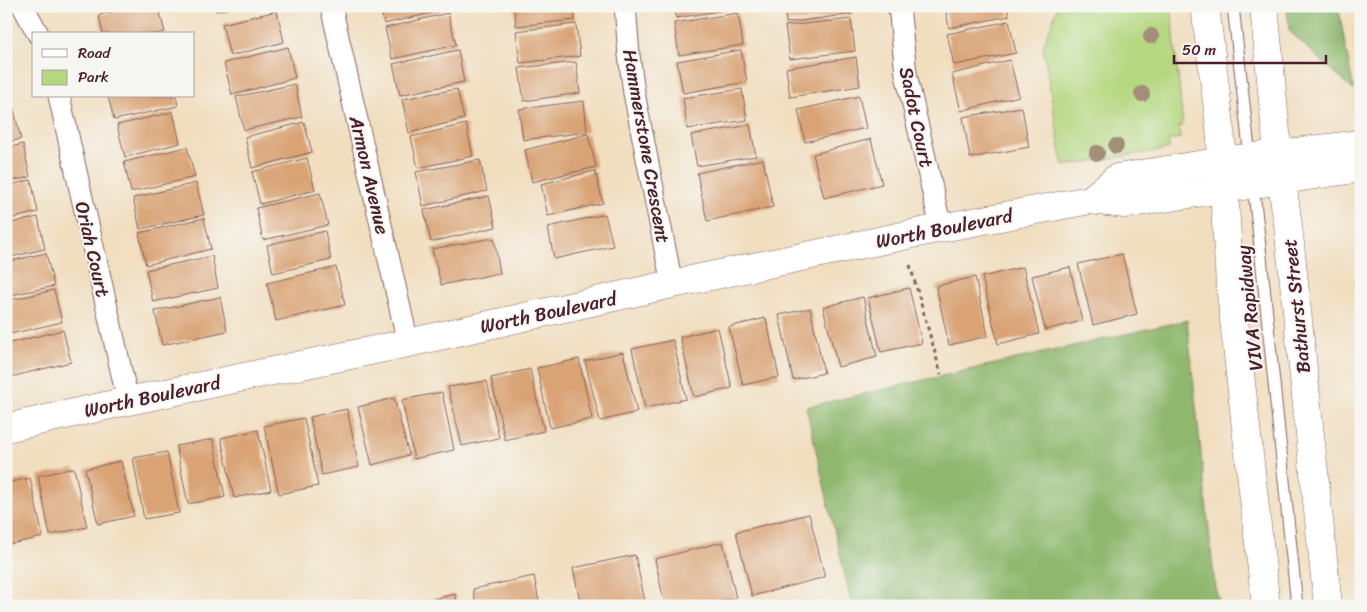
<svg xmlns="http://www.w3.org/2000/svg" width="1367" height="612" viewBox="0 0 1367 612" font-family="Sriracha,sans-serif">
	<style>
		.green { fill: #b4d77f; stroke: #7f7b55 }
		.forest { fill: #8fb86e; stroke: #6c6c4c }
		.building { fill: #d9a374 }
		.lines { fill: none; stroke-linecap: round; stroke-linejoin: round }
		.lane-casing { stroke: #84625f; stroke-width: 13 }
		.street-casing { stroke: #84625f; stroke-width: 23 }
		.secondary-casing { stroke: #84625f; stroke-width: 29 }
		.path { stroke: #84625f; stroke-width: 3; stroke-dasharray: 4 4; stroke-linecap: butt }
		.lane { stroke: #fff; stroke-width: 11 }
		.street { stroke: #fff; stroke-width: 21 }
		.secondary { stroke: #fff; stroke-width: 28 }
		.tree { fill: #a38e79 }
		.labels { text-anchor: middle; stroke-width: 4; stroke-linejoin: round; paint-order: stroke }
		.street-label { font-size: 19px; fill: #4a1f2b; stroke: #f6f6f2 }
	</style>
	<rect width="100%" height="100%" fill="#f6f6f2"/>
	<filter id="ink" filterUnits="userSpaceOnUse"><feTurbulence type="fractalNoise" baseFrequency=".02" numOctaves="2"/><feDisplacementMap in="SourceGraphic" scale="10" xChannelSelector="R" yChannelSelector="G"/><feConvolveMatrix kernelMatrix="1 2 1 2 8 2 1 2 1" color-interpolation-filters="sRGB"/></filter>
	<filter id="wash" filterUnits="userSpaceOnUse"><feTurbulence type="fractalNoise" baseFrequency=".0096" numOctaves="4" result="noise"/><feDisplacementMap in="SourceGraphic" scale="20" xChannelSelector="R" yChannelSelector="G"/><feGaussianBlur stdDeviation="1.12" result="paint"/><feColorMatrix in="noise" values="0 0 0 0 0 0 0 0 0 0 0 0 0 0 0 0 0 1.4 0 .05"/><feComposite in="paint" operator="in"/></filter>
	<g filter="url(#wash)">
		<rect width="100%" height="100%" fill="#f1debf"/>
		<polygon class="green" points="1058,6 1171,6 1183,126 1179,126 1180,138 1169,140 1169,149 1063,166 1043,47"/>
		<g class="forest">
			<polygon points="1287,6 1338,6 1354,91 1289,31"/>
			<polygon points="1187,320 1215,587 1220,606 852,606 806,407"/>
		</g>
		<g id="blocks">
			<g class="building">
				<polygon points="135,6 158,6 165,32 156,34 103,34 99,15"/>
				<polygon points="215,6 236,6 236,7 216,11"/>
				<polygon points="380,6 444,6 444,10 384,24"/>
				<polygon points="514,6 574,6 575,20 516,26"/>
				<polygon points="674,6 731,6 731,9 676,18"/>
				<polygon points="784,6 851,6 852,14 786,23"/>
				<polygon points="945,6 1007,6 1009,16 949,28"/>
				<polygon points="277,11 284,42 230,56 222,24"/>
				<polygon points="448,13 456,45 392,59 385,28"/>
				<polygon points="738,13 743,45 679,55 674,23"/>
				<polygon points="851,19 855,51 790,59 785,26"/>
				<polygon points="1009,21 1016,53 954,65 947,34"/>
				<polygon points="576,24 580,56 520,63 516,31"/>
				<polygon points="288,47 295,78 232,95 224,63"/>
				<polygon points="458,50 464,82 400,95 393,64"/>
				<polygon points="741,50 747,82 683,93 677,61"/>
				<polygon points="856,57 860,86 790,97 786,68"/>
				<polygon points="1010,60 1019,96 961,111 952,74"/>
				<polygon points="576,62 580,93 524,101 519,68"/>
				<polygon points="295,84 302,117 244,130 236,97"/>
				<polygon points="457,89 464,119 409,133 402,99"/>
				<polygon points="742,89 747,120 687,129 683,98"/>
				<polygon points="108,96 176,96 178,106 114,120"/>
				<polygon points="859,96 866,128 805,142 798,110"/>
				<polygon points="584,101 587,132 523,140 519,109"/>
				<polygon points="13,107 21,139 6,143 6,109"/>
				<polygon points="1022,107 1029,147 970,158 963,117"/>
				<polygon points="173,112 180,143 125,157 117,125"/>
				<polygon points="304,122 312,152 252,168 245,137"/>
				<polygon points="466,124 473,156 418,168 411,137"/>
				<polygon points="750,125 756,156 697,166 691,135"/>
				<polygon points="588,134 596,167 532,182 525,150"/>
				<polygon points="871,139 882,184 824,198 813,154"/>
				<polygon points="23,144 30,177 6,182 6,148"/>
				<polygon points="187,147 195,177 131,192 124,162"/>
				<polygon points="307,158 315,190 260,204 252,172"/>
				<polygon points="763,159 773,207 707,221 697,173"/>
				<polygon points="480,160 487,191 423,206 416,172"/>
				<polygon points="595,171 603,203 548,216 541,184"/>
				<polygon points="31,180 38,212 6,220 6,186"/>
				<polygon points="196,183 204,215 140,229 133,198"/>
				<polygon points="320,193 328,225 263,240 256,208"/>
				<polygon points="489,196 496,227 431,242 424,210"/>
				<polygon points="605,214 613,246 554,259 548,227"/>
				<polygon points="38,217 45,249 6,258 6,224"/>
				<polygon points="204,218 211,249 146,265 139,233"/>
				<polygon points="325,231 331,260 273,273 267,245"/>
				<polygon points="494,238 500,273 441,285 432,249"/>
				<polygon points="46,253 54,286 6,296 6,262"/>
				<polygon points="1122,254 1137,314 1093,325 1078,264"/>
				<polygon points="212,256 218,288 153,302 146,270"/>
				<polygon points="336,267 345,305 276,321 267,283"/>
				<polygon points="1023,267 1039,334 998,344 982,277"/>
				<polygon points="1070,267 1082,321 1045,330 1032,276"/>
				<polygon points="975,277 988,336 949,345 936,286"/>
				<polygon points="1361,278 1361,292 1357,293 1354,279"/>
				<polygon points="909,288 922,343 881,352 868,298"/>
				<polygon points="54,290 62,322 6,335 6,301"/>
				<polygon points="220,297 227,331 162,345 155,311"/>
				<polygon points="863,297 877,357 838,367 823,307"/>
				<polygon points="810,308 824,373 793,380 779,315"/>
				<polygon points="766,318 779,377 743,385 729,327"/>
				<polygon points="718,328 732,388 694,397 680,337"/>
				<polygon points="63,330 71,362 6,378 6,344"/>
				<polygon points="673,340 686,399 645,408 632,349"/>
				<polygon points="623,352 637,412 600,421 585,361"/>
				<polygon points="579,359 592,419 550,428 537,368"/>
				<polygon points="530,369 544,431 505,440 491,378"/>
				<polygon points="487,381 499,438 462,446 448,387"/>
				<polygon points="442,392 454,450 414,459 402,400"/>
				<polygon points="394,398 409,455 372,465 358,407"/>
				<polygon points="347,409 359,467 322,475 310,417"/>
				<polygon points="304,418 318,486 279,494 264,426"/>
				<polygon points="258,430 271,490 234,498 221,438"/>
				<polygon points="213,439 225,497 188,504 176,446"/>
				<polygon points="167,452 179,513 144,519 133,458"/>
				<polygon points="121,461 134,516 98,524 85,469"/>
				<polygon points="74,468 87,527 50,535 38,476"/>
				<polygon points="30,478 43,537 6,545 6,483"/>
				<polygon points="809,514 825,577 752,596 736,532"/>
				<polygon points="723,542 736,598 703,606 665,606 655,559"/>
				<polygon points="635,555 646,606 581,606 573,568"/>
				<polygon points="534,576 540,606 476,606 473,589"/>
				<polygon points="455,594 458,606 407,606 407,605"/>
			</g>
		</g>
	</g>
	<g filter="url(#ink)">
		<use href="#blocks" fill-opacity="0" stroke="#84625f" stroke-width="1"/>
		<g class="lines">
			<g class="lane-casing">
				<g id="lane">
					<polyline points="1233,6 1250,158"/>
					<polyline points="1253,184 1258,228 1297,606"/>
				</g>
			</g>
			<g class="street-casing">
				<g id="street">
					<polyline points="23,6 38,34"/>
					<polyline points="331,6 408,343"/>
					<polyline points="625,6 629,55 634,93 672,284"/>
					<polyline points="899,6 906,74 941,228"/>
					<polyline points="59,96 128,401"/>
				</g>
			</g>
			<g class="secondary-casing">
				<g id="secondary">
					<polyline points="1205,6 1220,126 1230,284 1266,606"/>
					<polyline points="1264,6 1278,154 1288,225 1328,606"/>
					<polyline points="1090,200 1117,178 1223,161 1361,144"/>
					<polyline points="6,428 128,401 408,343 672,284 941,228 1090,200 1125,204 1361,168"/>
				</g>
			</g>
			<polyline class="path" points="910,265 941,374"/>
			<use href="#lane" class="lane"/>
			<use href="#street" class="street"/>
			<use href="#secondary" class="secondary"/>
		</g>
		<g class="tree">
			<circle cx="1151" cy="36" r="8"/>
			<circle cx="1142" cy="94" r="8"/>
			<circle cx="1116" cy="146" r="8"/>
			<circle cx="1097" cy="153" r="8"/>
		</g>
	</g>
	<g class="labels">
		<g class="street-label">
			<text transform="translate(917 117) rotate(78)" y="7">Sadot Court</text>
			<text transform="translate(647 146) rotate(80)" y="7">Hammerstone Crescent</text>
			<text transform="translate(370 175) rotate(77)" y="7">Armon Avenue</text>
			<text transform="translate(944 228) rotate(-11)" y="7">Worth Boulevard</text>
			<text transform="translate(93 249) rotate(77)" y="7">Oriah Court</text>
			<text transform="translate(1296 306) rotate(-96)" y="7">Bathurst Street</text>
			<text transform="translate(1249 308) rotate(-96)" y="7">VIVA Rapidway</text>
			<text transform="translate(548 312) rotate(-12)" y="7">Worth Boulevard</text>
			<text transform="translate(152 396) rotate(-12)" y="7">Worth Boulevard</text>
		</g>
	</g>
	<rect width="1367" height="612" fill="none" stroke="#f6f6f2" stroke-width="25"/>
	<rect x="32" y="32" width="162" height="65" fill="#f6f6f2" stroke="#b1a0a2"/>
	<rect x="42" y="49" width="25" height="8" fill="#ffffff" stroke="#b1a0a2"/>
	<text x="78" y="58" font-size="15" fill="#4a1f2b">Road</text>
	<rect x="42" y="70" width="25" height="15" fill="#b4d77f" stroke="#b1a0a2"/>
	<text x="78" y="82" font-size="15" fill="#4a1f2b">Park</text>
	<path d="M1174 55v8h152v-8" fill="none" stroke="#4a1f2b" stroke-width="2.5"/>
	<text x="1182" y="55" font-size="15" fill="#4a1f2b" stroke="#f6f6f2" stroke-width="4" paint-order="stroke">50 m</text>
</svg>
